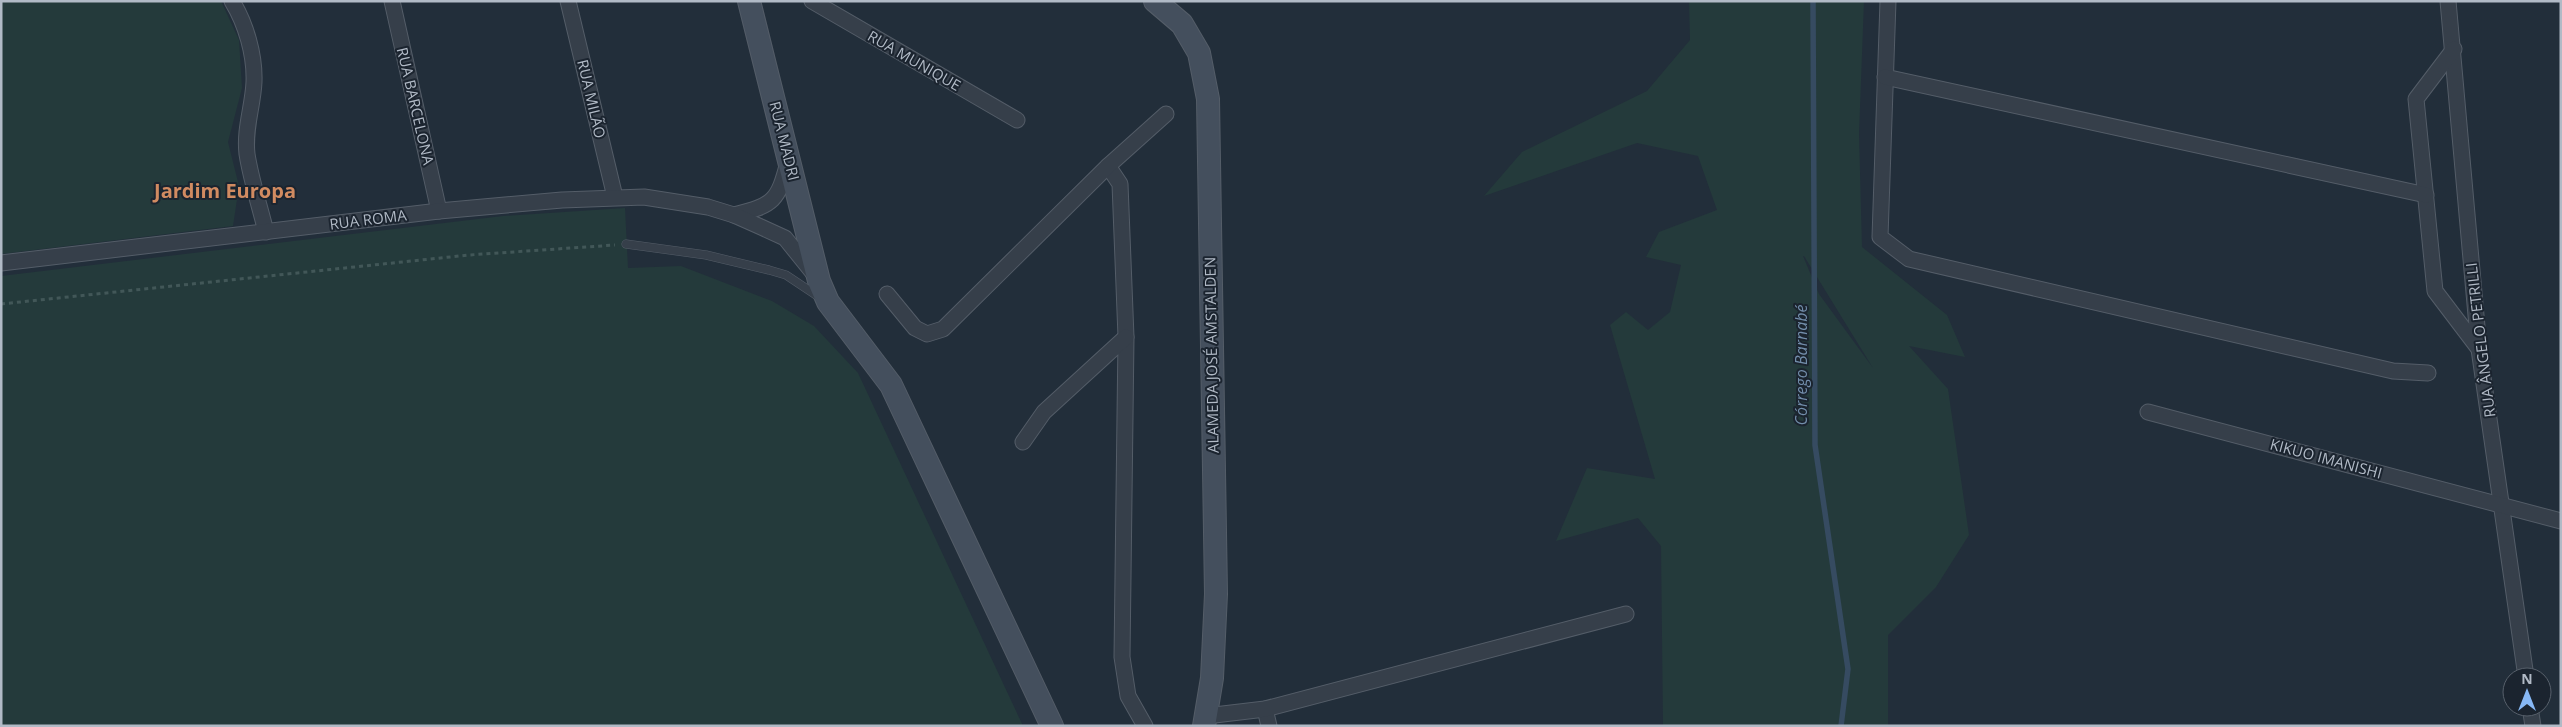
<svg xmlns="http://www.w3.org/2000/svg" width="2562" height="727" viewBox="0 0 2562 727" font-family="'Open Sans',sans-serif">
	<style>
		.green { fill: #243a3b; fill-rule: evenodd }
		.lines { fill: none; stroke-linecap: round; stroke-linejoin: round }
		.stream { stroke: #364b61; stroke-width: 5.5 }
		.lane-casing { stroke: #545d68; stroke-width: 9 }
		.street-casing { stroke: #545d68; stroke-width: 17 }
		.secondary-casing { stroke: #545d68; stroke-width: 24 }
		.path { stroke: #425758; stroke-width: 3; stroke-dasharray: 4 4; stroke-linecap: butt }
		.lane { stroke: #363f4a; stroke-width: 8 }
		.street { stroke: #363f4a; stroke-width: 15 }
		.secondary { stroke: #444f5d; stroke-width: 22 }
		.labels { text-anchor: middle; stroke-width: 4; stroke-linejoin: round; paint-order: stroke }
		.street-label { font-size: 15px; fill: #b1bac6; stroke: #1b242f }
		.water-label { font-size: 16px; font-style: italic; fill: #728daa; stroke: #1b242f }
		.district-label { font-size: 20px; font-weight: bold; fill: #d18b61; stroke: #1b242f }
	</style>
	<rect width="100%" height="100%" fill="#222e3a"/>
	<g class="green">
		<polygon points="1,1 221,1 239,40 242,88 228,142 239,186 233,226 1,254"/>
		<path d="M1689,1H1864L1859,134L1862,247L1947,315L1965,357L1909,346L1948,389L1969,535L1936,587L1888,635V726H1663L1661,546L1638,518L1556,541L1587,468L1655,479L1610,325L1626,312L1648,330L1670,312L1681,265L1646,257L1659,232L1717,210L1698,156L1637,143L1484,196L1522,152L1647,91L1690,40ZM1803,256H1804L1873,368L1819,294Z"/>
		<polygon points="625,208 628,268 681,266 772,301 814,326 858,373 1023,726 1,726 1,276 503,216"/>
	</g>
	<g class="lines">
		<polyline class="stream" points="1813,1 1815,445 1848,669 1841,726"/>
		<g class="lane-casing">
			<polyline id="lane" points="626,244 706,255 769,270 786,275 819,297"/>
		</g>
		<g class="street-casing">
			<g id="street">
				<path d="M232,1C246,24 255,55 254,82C253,106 244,129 247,154C251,180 260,207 266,232"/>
				<polyline points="392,1 439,211"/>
				<polyline points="568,1 615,197"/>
				<polyline points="812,1 1017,120"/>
				<polyline points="1888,1 1880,237 1909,259 2393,371 2428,373"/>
				<polyline points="2448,1 2479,349 2526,677"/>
				<polyline points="2454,49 2416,99 2435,291 2479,349"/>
				<polyline points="1885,77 2426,195"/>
				<polyline points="1108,166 1120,184 1126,337 1122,657 1128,696 1145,726"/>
				<path d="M734,215C774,205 778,201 788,162"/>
				<polyline points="1,263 439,211 562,200 644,197 708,207 734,215 761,227 785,238 814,274"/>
				<polyline points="887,294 915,328 927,334 943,329 1108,166 1166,114"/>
				<polyline points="2148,412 2561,521"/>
				<polyline points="1023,442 1044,412 1126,337"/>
				<polyline points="2530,707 2533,726"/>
				<polyline points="1265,709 1269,726"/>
				<polyline points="1206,716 1265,709 1626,614"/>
			</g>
		</g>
		<g class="secondary-casing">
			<g id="secondary">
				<polyline points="749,1 819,281 828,302 891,385 1052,726"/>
				<polyline points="1155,1 1182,24 1199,53 1208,99 1216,594 1212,678 1204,726"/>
			</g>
		</g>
		<polyline class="path" points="1,304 469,255 615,245"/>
		<use href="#lane" class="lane"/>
		<use href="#street" class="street"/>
		<use href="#secondary" class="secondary"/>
	</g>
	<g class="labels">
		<g class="street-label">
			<text transform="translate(914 61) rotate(30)" y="5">RUA MUNIQUE</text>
			<text transform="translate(591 99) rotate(77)" y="5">RUA MILÃO</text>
			<text transform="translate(415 106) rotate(77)" y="5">RUA BARCELONA</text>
			<text transform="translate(784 141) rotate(76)" y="5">RUA MADRI</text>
			<text transform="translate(368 220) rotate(-7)" y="5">RUA ROMA</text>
			<text transform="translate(2481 340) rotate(-97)" y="5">RUA ÂNGELO PETRILLI</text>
			<text transform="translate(1212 355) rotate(-91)" y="5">ALAMEDA JOSÉ AMSTALDEN</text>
			<text transform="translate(2326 459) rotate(15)" y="5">KIKUO IMANISHI</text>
		</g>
		<g class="water-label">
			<text transform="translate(1801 365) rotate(-90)" y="6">Córrego Barnabé</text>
		</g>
		<g class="district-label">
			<text x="225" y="198">Jardim Europa</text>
		</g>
	</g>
	<rect width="2562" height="727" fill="none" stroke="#b1bac6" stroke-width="5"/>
	<g transform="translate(2527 692)"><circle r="24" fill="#1b242f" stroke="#57606b"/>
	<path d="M0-4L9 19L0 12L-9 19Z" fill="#87b8f5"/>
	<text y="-8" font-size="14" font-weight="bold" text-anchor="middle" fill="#b1bac6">N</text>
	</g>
</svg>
